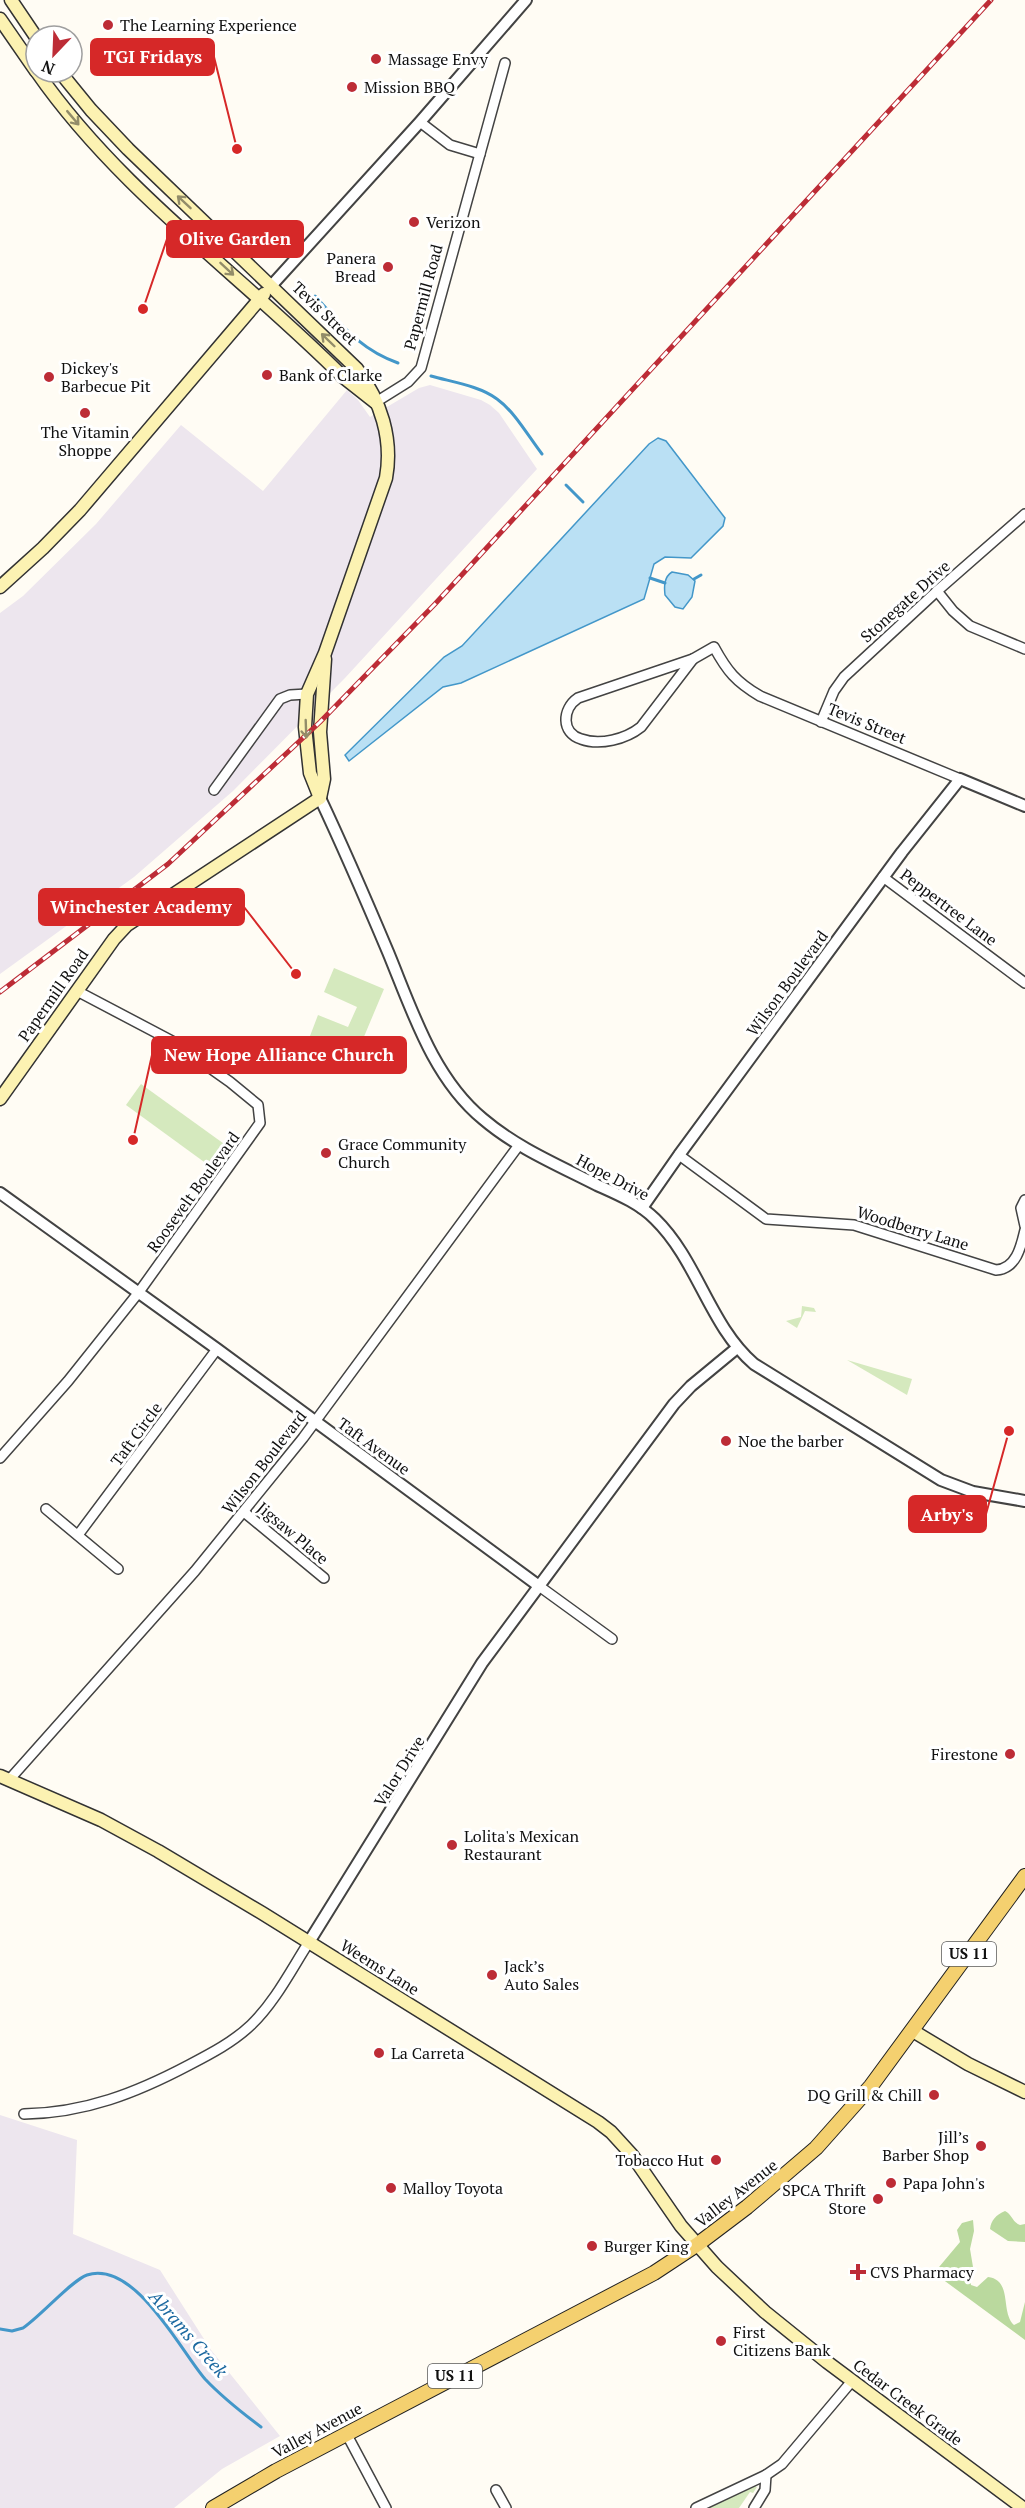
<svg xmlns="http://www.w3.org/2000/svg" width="1025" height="2508" viewBox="0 0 1025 2508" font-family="'PT Serif',serif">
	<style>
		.industrial { fill: #ede6ee }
		.green { fill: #d5e9be }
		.forest { fill: #bad99e }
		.water { fill: #bae0f4; stroke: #4397c9; stroke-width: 1.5 }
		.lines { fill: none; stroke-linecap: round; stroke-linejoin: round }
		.stream { stroke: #4397c9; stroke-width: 3 }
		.minor-casing { stroke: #434343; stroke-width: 12 }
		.tertiary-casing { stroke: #434343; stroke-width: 14 }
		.secondary-casing { stroke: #323232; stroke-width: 15 }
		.primary-casing { stroke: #212121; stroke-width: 16 }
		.minor { stroke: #fff; stroke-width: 9 }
		.tertiary { stroke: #fff; stroke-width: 10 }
		.secondary { stroke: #fcf2b2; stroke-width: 12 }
		.primary { stroke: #f4d06f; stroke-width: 14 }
		.rail-casing { stroke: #bd2c36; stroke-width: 5 }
		.rail { stroke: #fff; stroke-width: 3; stroke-dasharray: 9; stroke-linecap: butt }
		.oneway { stroke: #928c69 }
		.poi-dot { fill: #bd2c36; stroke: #fff; stroke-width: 2 }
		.labels { text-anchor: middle; stroke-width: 6; stroke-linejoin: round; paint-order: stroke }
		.shield { fill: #fff; stroke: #585858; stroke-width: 1.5 }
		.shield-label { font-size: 15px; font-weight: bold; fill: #101010 }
		.poi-label { font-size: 16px; fill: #101010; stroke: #fff; text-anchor: start }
		.street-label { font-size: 16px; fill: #101010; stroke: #fff }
		.water-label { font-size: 18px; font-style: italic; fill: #1c69a0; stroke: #fff }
		.leader { fill: none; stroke: #d62828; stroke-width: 2 }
		.callout-dot { fill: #d62828; stroke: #fff; stroke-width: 2 }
		.callout { fill: #d62828; stroke: #d62828; stroke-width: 2 }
		.callout-label { font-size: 18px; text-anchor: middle; font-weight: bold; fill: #fff }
	</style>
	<rect width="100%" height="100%" fill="#fffcf4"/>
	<g class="industrial">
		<polygon points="430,385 481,400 490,405 499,413 537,469 345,678 233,791 134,877 0,974 0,613 23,596 96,524 181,425 263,491 347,390 358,400 370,417 419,388"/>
		<polygon points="0,2115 77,2140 73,2234 160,2270 211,2350 280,2436 222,2469 174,2508 0,2508"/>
	</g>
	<g class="green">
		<polygon points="334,968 384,989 350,1070 332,1063 338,1048 310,1036 318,1015 348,1027 357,1007 324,992"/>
		<polygon points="141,1084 227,1146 211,1167 126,1105"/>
		<polygon points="802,1306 814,1308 816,1312 805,1311 797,1328 786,1321 801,1317"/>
		<polygon points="847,1360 912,1379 907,1395"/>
		<polygon points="755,2486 757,2487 753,2493 750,2492 739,2508 704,2508"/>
	</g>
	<g class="forest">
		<path d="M1005,2211C1012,2214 1012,2222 1020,2225L1025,2224V2242L1008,2241L990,2229C991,2220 996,2215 1005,2211Z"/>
		<path d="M973,2220L974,2231L970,2249L973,2267L970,2278L971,2285L977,2287L988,2277C1013,2280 1000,2312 1014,2325L1020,2322L1025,2302V2340L934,2273L960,2242L957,2230L962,2223Z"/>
	</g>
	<g class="water">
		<polygon points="658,438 666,441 725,518 723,526 691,558 665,557 654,564 644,599 461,683 443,687 349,761 345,755 444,657 462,646 649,444"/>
		<path d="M672,572L688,575L695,581L692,597L683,609L675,607L665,595C664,586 664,577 672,572Z"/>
	</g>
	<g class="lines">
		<g class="stream">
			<path d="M315,296C342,325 359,349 398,363"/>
			<path d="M431,376C452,382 480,386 497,399C515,412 528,436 542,454"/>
			<polyline points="566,485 583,502"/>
			<polyline points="650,578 665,583"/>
			<polyline points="694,579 701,575"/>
			<path d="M0,2329L12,2331L23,2328C41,2316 72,2280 87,2275C135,2260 180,2350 205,2379C222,2397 241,2412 261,2427"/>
		</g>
		<g class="minor-casing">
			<g id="minor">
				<polyline points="420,122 450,145 480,154"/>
				<polyline points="376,402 408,382 421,368 505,63"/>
				<polyline points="937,591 953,611 970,626 1025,649"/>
				<path d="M693,659L641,727C626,739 600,746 581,739C561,733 562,709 578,698Z"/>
				<path d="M693,659L714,647C727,671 736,682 760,696L960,779"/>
				<polyline points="821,722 834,691 844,677 937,591 1025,514"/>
				<polyline points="214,790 280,699 290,695 307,694"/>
				<polyline points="883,877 1025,983"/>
				<path d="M679,1155L766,1219L854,1225L996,1270C1016,1269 1021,1247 1025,1230"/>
				<polyline points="1025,1200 1021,1208 1025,1226"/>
				<polyline points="0,1458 68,1381 139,1292 260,1123 258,1105 230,1082 172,1041 77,991"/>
				<polyline points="46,1509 118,1569"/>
				<polyline points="244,1512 324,1578"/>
				<polyline points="78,1535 217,1349"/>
				<polyline points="539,1586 612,1639"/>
				<polyline points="9,1780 195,1571 303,1438 519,1145"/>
				<path d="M24,2114C85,2113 136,2093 189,2065C212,2053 233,2042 251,2025C275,2002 291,1970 309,1942"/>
				<polyline points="346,2433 386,2508"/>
				<polyline points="496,2490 506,2508"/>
				<polyline points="696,2508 766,2475 782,2464 852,2381"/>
				<polyline points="754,2508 765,2490 766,2475"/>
			</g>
		</g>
		<g class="tertiary-casing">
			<g id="tertiary">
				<polyline points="272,285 420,122 526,0"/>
				<path d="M320,798C344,849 366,900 388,952C412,1010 433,1078 483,1119C517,1148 558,1165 597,1185C617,1194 639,1203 655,1219C698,1261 709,1325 754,1364L941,1480L973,1492L1025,1501"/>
				<polyline points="0,1193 217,1349 539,1586"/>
				<polyline points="642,1208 679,1155 902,852 960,779 1025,806"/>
				<polyline points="309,1942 482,1663 674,1404 691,1386 737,1348"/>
			</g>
		</g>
		<g class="secondary-casing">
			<g id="secondary">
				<polyline points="11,0 36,37"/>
				<polyline points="0,19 36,71"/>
				<path d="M37,72C119,190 241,275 342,376L375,402"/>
				<path d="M60,72L91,110L128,149L357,369C381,401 393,439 386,478L325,653L307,694L305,727L310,773L320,798"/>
				<polyline points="0,587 43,548 80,510 264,294"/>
				<polyline points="0,1099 114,939 127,925 320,798 324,779 320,732 325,659"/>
				<polyline points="0,1776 101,1820 158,1851 262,1913 598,2122 611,2132 632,2155 681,2226 717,2267 765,2312 827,2362 1023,2508"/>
				<polyline points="913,2031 968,2064 1025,2092"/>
			</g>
		</g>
		<g class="primary-casing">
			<polyline id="primary" points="213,2508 276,2471 654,2273 698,2244 747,2207 816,2148 871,2086 1025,1876"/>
		</g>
		<use href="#minor" class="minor"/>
		<use href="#tertiary" class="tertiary"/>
		<use href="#secondary" class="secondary"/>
		<use href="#primary" class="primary"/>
		<g class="rail-casing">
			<polyline id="rail" points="0,992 168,864 320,722 435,604 991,0"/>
		</g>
		<use href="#rail" class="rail"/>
	</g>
	<defs><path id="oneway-shaft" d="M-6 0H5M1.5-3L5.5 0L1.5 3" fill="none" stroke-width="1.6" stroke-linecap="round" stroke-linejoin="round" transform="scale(1.5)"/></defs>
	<g class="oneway">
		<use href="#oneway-shaft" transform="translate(73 118) rotate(50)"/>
		<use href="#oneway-shaft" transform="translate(184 202) rotate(-137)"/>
		<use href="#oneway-shaft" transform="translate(227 269) rotate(43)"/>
		<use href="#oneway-shaft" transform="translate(328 340) rotate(-136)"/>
		<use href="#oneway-shaft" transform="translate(306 729) rotate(88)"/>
	</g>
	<g class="poi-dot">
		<circle cx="108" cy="25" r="6"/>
		<circle cx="376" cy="59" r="6"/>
		<circle cx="352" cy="87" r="6"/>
		<circle cx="414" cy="222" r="6"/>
		<circle cx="388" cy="267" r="6"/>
		<circle cx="267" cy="375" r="6"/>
		<circle cx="49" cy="377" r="6"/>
		<circle cx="85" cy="413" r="6"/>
		<circle cx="326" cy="1153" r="6"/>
		<circle cx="726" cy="1441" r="6"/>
		<circle cx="1010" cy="1754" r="6"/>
		<circle cx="452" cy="1845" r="6"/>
		<circle cx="492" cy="1975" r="6"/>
		<circle cx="379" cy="2053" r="6"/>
		<circle cx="934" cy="2095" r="6"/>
		<circle cx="981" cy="2146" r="6"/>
		<circle cx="716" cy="2160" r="6"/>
		<circle cx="891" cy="2183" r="6"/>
		<circle cx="391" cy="2188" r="6"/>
		<circle cx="878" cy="2199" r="6"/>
		<circle cx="592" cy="2246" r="6"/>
		<path d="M855 2263h6v6h6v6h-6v6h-6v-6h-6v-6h6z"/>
		<circle cx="721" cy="2341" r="6"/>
	</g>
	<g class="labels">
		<g class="shield">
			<rect x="942" y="1942" width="54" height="24" rx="4.5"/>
			<rect x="428" y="2364" width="54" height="24" rx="4.5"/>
		</g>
		<g class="shield-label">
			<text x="969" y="1959">US 11</text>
			<text x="455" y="2381">US 11</text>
		</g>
		<g class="poi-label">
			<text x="120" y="31">The Learning Experience</text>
			<text x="388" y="65">Massage Envy</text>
			<text x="364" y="93">Mission BBQ</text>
			<text x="426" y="228">Verizon</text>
			<text x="376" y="264" text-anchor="end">Panera<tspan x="376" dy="18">Bread</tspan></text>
			<text x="61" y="374">Dickey's<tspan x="61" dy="18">Barbecue Pit</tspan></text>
			<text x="279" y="381">Bank of Clarke</text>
			<text x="85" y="438" text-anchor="middle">The Vitamin<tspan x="85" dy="18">Shoppe</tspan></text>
			<text x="338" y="1150">Grace Community<tspan x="338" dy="18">Church</tspan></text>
			<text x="738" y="1447">Noe the barber</text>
			<text x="998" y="1760" text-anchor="end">Firestone</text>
			<text x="464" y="1842">Lolita's Mexican<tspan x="464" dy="18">Restaurant</tspan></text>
			<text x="504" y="1972">Jack’s<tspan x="504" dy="18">Auto Sales</tspan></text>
			<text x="391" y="2059">La Carreta</text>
			<text x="922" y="2101" text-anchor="end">DQ Grill &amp; Chill</text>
			<text x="969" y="2143" text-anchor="end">Jill’s<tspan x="969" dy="18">Barber Shop</tspan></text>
			<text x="704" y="2166" text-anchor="end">Tobacco Hut</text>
			<text x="903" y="2189">Papa John's</text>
			<text x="403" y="2194">Malloy Toyota</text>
			<text x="866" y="2196" text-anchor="end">SPCA Thrift<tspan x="866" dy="18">Store</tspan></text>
			<text x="604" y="2252">Burger King</text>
			<text x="870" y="2278">CVS Pharmacy</text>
			<text x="733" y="2338">First<tspan x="733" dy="18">Citizens Bank</tspan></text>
		</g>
		<g class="street-label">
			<text transform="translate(423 297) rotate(-75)" y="6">Papermill Road</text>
			<text transform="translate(325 313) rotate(44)" y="6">Tevis Street</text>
			<text transform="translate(905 601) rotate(-42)" y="6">Stonegate Drive</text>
			<text transform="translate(867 723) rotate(22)" y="6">Tevis Street</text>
			<text transform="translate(949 907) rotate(37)" y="6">Peppertree Lane</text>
			<text transform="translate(787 983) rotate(-54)" y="6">Wilson Boulevard</text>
			<text transform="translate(53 995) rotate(-55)" y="6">Papermill Road</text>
			<text transform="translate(613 1177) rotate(28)" y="6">Hope Drive</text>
			<text transform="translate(193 1192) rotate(-54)" y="6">Roosevelt Boulevard</text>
			<text transform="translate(913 1228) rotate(17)" y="6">Woodberry Lane</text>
			<text transform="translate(136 1434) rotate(-54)" y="6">Taft Circle</text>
			<text transform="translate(374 1446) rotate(36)" y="6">Taft Avenue</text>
			<text transform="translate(264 1462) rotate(-52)" y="6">Wilson Boulevard</text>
			<text transform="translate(293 1533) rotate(40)" y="6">Jigsaw Place</text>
			<text transform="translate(399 1771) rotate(-58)" y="6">Valor Drive</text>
			<text transform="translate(380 1967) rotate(32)" y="6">Weems Lane</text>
			<text transform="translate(736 2193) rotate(-38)" y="6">Valley Avenue</text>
			<text transform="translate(908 2402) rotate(37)" y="6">Cedar Creek Grade</text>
			<text transform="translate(317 2430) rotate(-28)" y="6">Valley Avenue</text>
		</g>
		<g class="water-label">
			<text transform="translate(188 2334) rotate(49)" y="6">Abrams Creek</text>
		</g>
	</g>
	<path class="leader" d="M237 149L214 57M143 309L167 239M296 974L244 907M133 1140L152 1055M1009 1431L986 1514"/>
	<g class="callout-dot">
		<circle cx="237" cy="149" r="6"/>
		<circle cx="143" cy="309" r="6"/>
		<circle cx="296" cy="974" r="6"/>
		<circle cx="133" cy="1140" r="6"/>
		<circle cx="1009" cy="1431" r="6"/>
	</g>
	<g class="callout">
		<rect x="91" y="39" width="123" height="36" rx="6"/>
		<rect x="167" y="221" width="136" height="36" rx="6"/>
		<rect x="39" y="889" width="205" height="36" rx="6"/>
		<rect x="152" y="1037" width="254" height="36" rx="6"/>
		<rect x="909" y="1496" width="77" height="36" rx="6"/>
	</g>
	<g class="callout-label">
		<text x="153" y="63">TGI Fridays</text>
		<text x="235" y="245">Olive Garden</text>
		<text x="141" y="913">Winchester Academy</text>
		<text x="279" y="1061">New Hope Alliance Church</text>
		<text x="947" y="1521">Arby's</text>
	</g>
	<g transform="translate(54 54) rotate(203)"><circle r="28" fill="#ffffff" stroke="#9f9f9f" stroke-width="1.5"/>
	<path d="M0-4.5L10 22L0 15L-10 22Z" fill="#bd2c36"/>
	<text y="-9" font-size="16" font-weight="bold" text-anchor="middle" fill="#101010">N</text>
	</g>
</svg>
